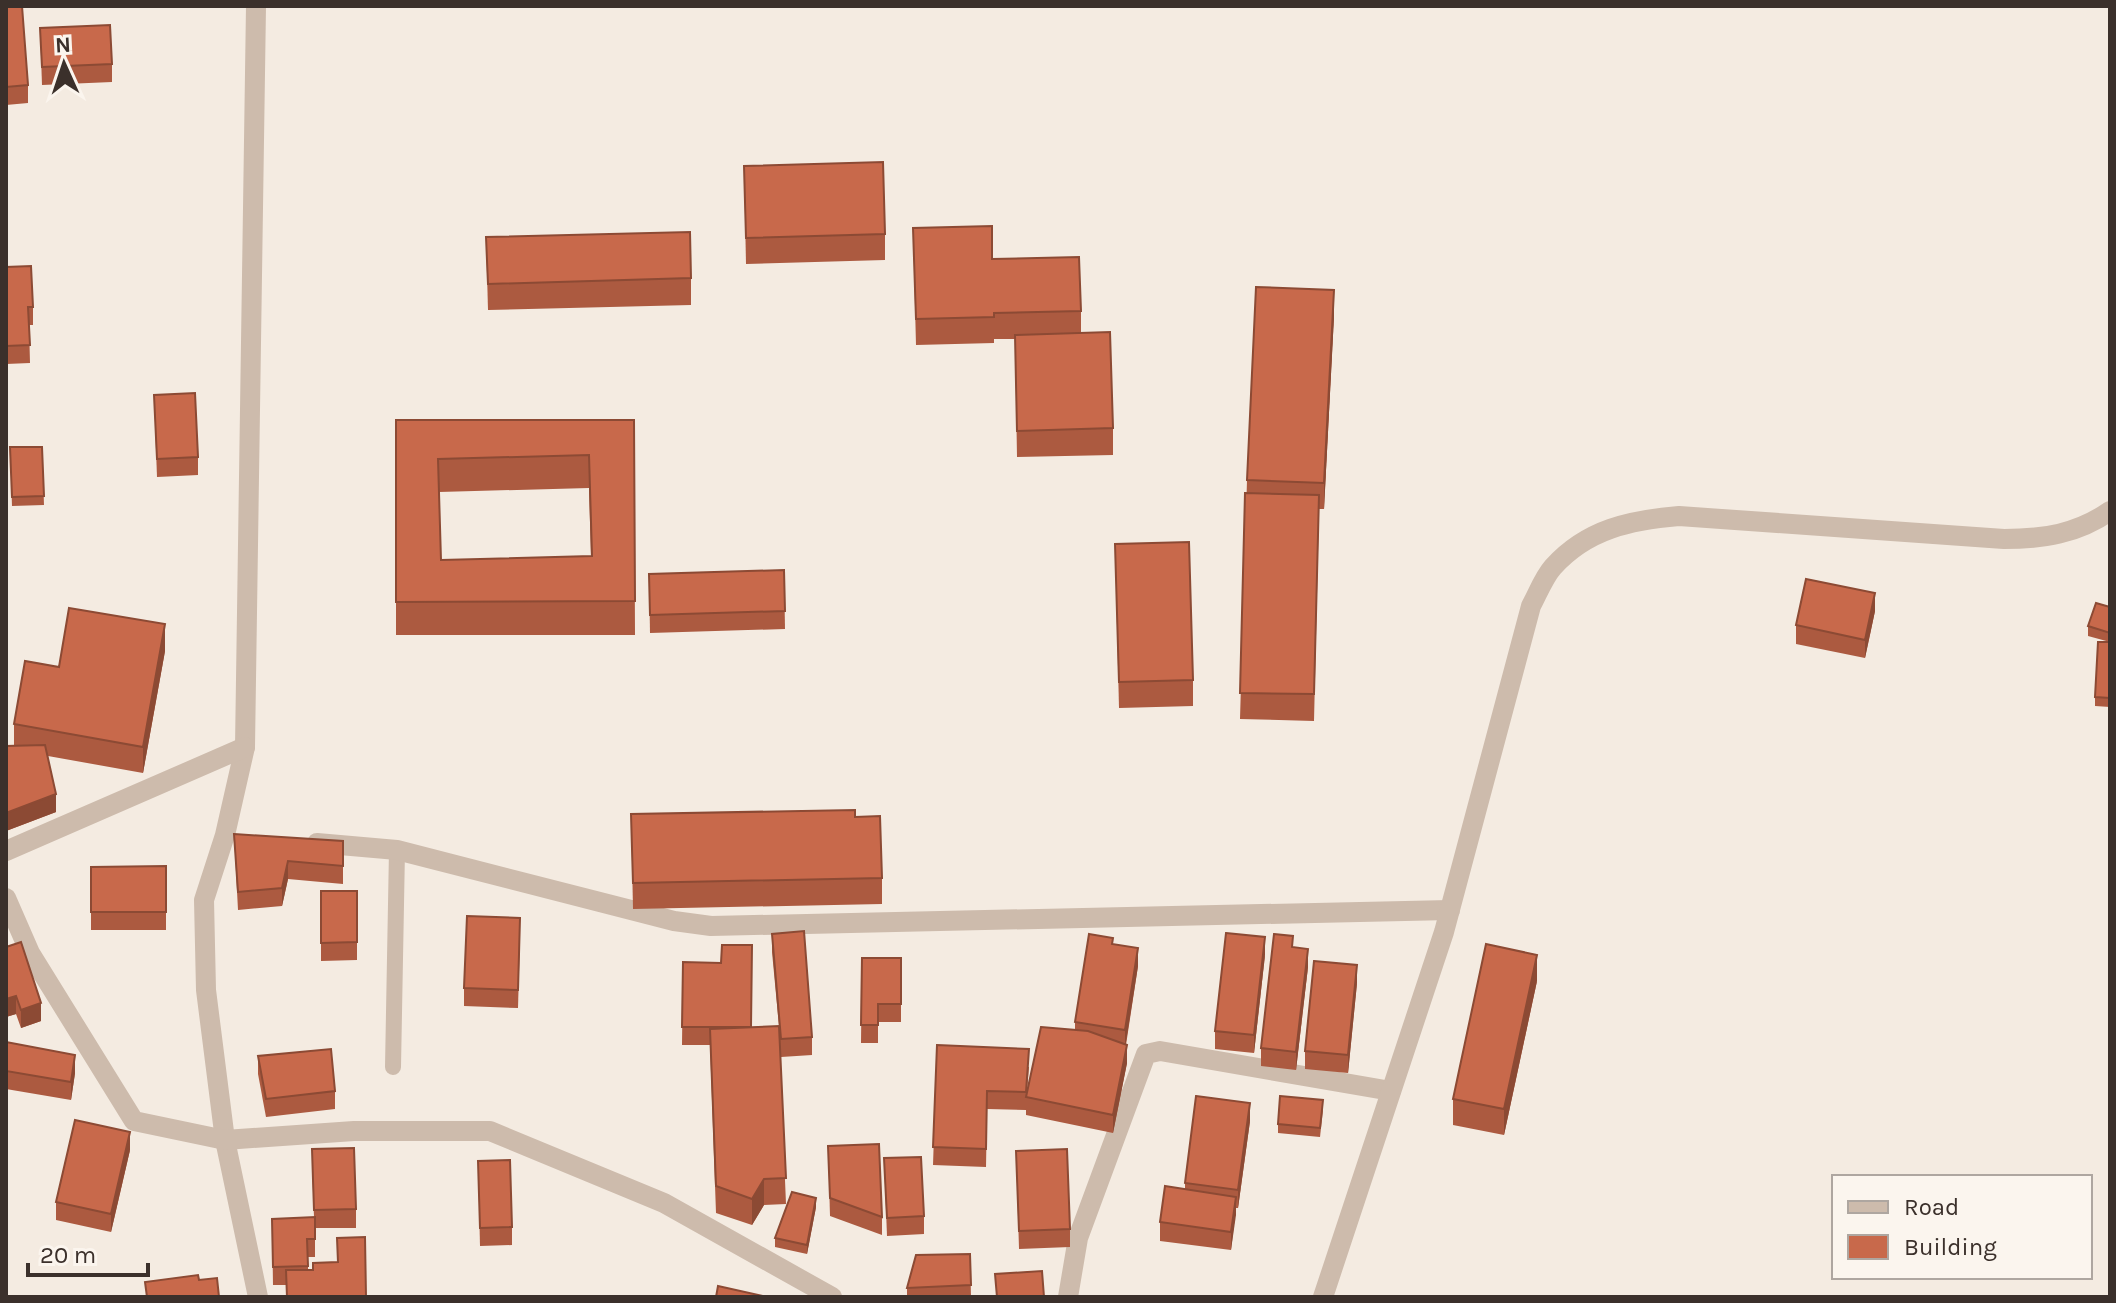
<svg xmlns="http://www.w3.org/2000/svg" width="2116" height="1303" viewBox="0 0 2116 1303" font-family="Karla,sans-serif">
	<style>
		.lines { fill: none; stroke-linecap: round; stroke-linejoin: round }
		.lane { stroke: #cdbbac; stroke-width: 16 }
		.street { stroke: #cdbbac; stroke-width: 20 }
		.wall { fill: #ac5a40; fill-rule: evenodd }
		.shaded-wall { fill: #8c4a34 }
		.building { fill: #c8694b; stroke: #8c4a34; stroke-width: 2; fill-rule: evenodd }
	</style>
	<rect width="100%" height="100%" fill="#f4ebe1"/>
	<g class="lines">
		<polyline class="lane" points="393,1067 397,850"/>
		<g class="street">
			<polyline points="256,6 245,747 225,835 204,900 206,990 225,1140 258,1297"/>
			<polyline points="317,843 397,850 674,921 711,926 1450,910"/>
			<polyline points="6,851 245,747"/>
			<polyline points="6,898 30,953 134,1121 225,1140 354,1131 490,1131 664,1203 832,1297"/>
			<polyline points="1068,1297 1078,1238 1146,1054 1160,1051 1391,1091"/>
			<path d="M1323,1297L1444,932L1531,606C1538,593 1544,577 1553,567C1587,529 1631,520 1679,516L2004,539C2043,539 2077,534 2110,511"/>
		</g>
	</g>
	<g class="wall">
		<polygon points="6,6 28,85 28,103 6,105"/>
		<polygon points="40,28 112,64 112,82 42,85"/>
		<polygon points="744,166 885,234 885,260 746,264"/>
		<polygon points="913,228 992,259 1081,311 1081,333 1113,428 1113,455 1017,457 1015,339 994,339 994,343 916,345"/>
		<polygon points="486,237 691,278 691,305 488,310"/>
		<polygon points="6,267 33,307 33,325 29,325 30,363 6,364"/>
		<polygon points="1334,316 1324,509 1319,509 1314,721 1240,719 1247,480"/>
		<polygon points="154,395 198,457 198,475 157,477"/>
		<path d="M396,420H634L635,635H396ZM589,488L591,556L441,560L439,492Z"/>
		<polygon points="10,447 42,447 44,505 12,506"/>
		<polygon points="1115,544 1193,680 1193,706 1119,708"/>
		<polygon points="784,570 785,629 650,633 649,574"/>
		<polygon points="2110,607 2110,642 2088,636 2088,626"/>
		<polygon points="1875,611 1865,658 1796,644 1796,625"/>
		<polygon points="2110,642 2110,707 2095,706 2095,697"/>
		<polygon points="165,651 143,773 48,756 56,812 6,831 6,746 14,746 14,724 59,667"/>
		<polygon points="631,814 855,817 882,878 882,904 633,909"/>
		<polygon points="234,834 343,841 343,884 288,879 282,906 238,910"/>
		<polygon points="166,866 166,930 91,930 91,867"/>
		<polygon points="321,891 357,891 357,960 321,961"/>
		<polygon points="772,934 812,1037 812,1055 781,1057 779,1036 786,1204 764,1205 752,1225 716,1213 710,1045 682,1045 683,962 751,1027 779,1026 772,952"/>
		<polygon points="520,936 518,1008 464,1006 464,988"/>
		<polygon points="1113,945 1138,966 1126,1045 1127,1063 1113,1133 1026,1115 1026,1110 987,1109 986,1167 933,1165 937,1045 1029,1067 1027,1091 1075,1030 1075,1022"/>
		<polygon points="6,947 41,1021 21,1028 16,1014 6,1017"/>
		<polygon points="1293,947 1308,967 1296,1070 1261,1066 1261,1048"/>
		<polygon points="1265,955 1254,1053 1215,1049 1215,1031"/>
		<polygon points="862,958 901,958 901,1022 878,1022 878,1043 861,1043"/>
		<polygon points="1537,981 1504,1135 1453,1125 1453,1099"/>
		<polygon points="1357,983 1348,1073 1305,1069 1305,1051"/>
		<polygon points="6,1042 75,1073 71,1100 6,1089"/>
		<polygon points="258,1056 335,1091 335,1109 266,1117 258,1074"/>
		<polygon points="1323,1110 1320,1137 1278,1133 1278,1124"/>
		<polygon points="1250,1121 1238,1208 1236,1208 1231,1250 1160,1241 1160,1222 1185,1189 1185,1183"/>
		<polygon points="828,1146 882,1217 882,1235 830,1216"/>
		<polygon points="130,1150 111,1232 56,1220 56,1202"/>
		<polygon points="1016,1151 1070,1229 1070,1247 1019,1249"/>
		<polygon points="884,1158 924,1216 924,1234 887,1236"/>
		<polygon points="478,1161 512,1227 512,1245 480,1246"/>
		<polygon points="312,1167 356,1209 356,1228 315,1228 315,1257 308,1257 308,1270 366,1297 286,1297 286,1285 273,1285 272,1219 314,1217"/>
		<polygon points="816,1207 807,1254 775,1247 775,1238"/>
		<polygon points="970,1254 971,1297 907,1297 907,1288"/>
	</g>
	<g class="shaded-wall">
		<polygon points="1334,290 1334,316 1324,509 1324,483"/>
		<polygon points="1875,593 1875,611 1865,658 1865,640"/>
		<polygon points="165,624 165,651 143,773 143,747"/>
		<polygon points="56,794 56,812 6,831 6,813"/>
		<polygon points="288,861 288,879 282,906 282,888"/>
		<polygon points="1265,937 1265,955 1254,1053 1254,1035"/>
		<polygon points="1138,948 1138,966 1125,1048 1125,1030"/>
		<polygon points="1308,949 1308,967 1296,1070 1296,1052"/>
		<polygon points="1537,955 1537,981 1504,1135 1504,1109"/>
		<polygon points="1357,965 1357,983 1348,1073 1348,1055"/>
		<polygon points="16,996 16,1014 6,1017 6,999"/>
		<polygon points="41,1003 41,1021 21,1028 21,1010"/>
		<polygon points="1127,1045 1127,1063 1113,1133 1113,1115"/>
		<polygon points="75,1055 75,1073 71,1100 71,1082"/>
		<polygon points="1250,1103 1250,1121 1238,1208 1238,1190"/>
		<polygon points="130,1132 130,1150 111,1232 111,1214"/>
		<polygon points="764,1179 764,1205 752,1225 752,1199"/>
		<polygon points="1236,1197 1236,1215 1231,1250 1231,1232"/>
		<polygon points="816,1198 816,1207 807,1254 807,1245"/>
	</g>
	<g class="building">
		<polygon points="6,6 22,6 28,85 6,87"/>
		<polygon points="110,25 112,64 42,67 40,28"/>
		<polygon points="883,162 885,234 746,238 744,166"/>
		<polygon points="992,226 992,259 1079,257 1081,311 994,313 994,317 916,319 913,228"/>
		<polygon points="690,232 691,278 488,284 486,237"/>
		<polygon points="31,266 33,307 28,307 30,345 6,346 6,267"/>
		<polygon points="1256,287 1334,290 1324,483 1247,480"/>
		<polygon points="1110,332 1113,428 1017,431 1015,335"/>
		<polygon points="195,393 198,457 157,459 154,395"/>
		<path d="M396,420H634L635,601L396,602ZM589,455L592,556L441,560L438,459Z"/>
		<polygon points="10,447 42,447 44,496 12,497"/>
		<polygon points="1245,493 1319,495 1314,694 1240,693"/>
		<polygon points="1189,542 1193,680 1119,682 1115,544"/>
		<polygon points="784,570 785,611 650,615 649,574"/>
		<polygon points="1806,579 1875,593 1865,640 1796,625"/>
		<polygon points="2096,603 2110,607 2110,633 2088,626"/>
		<polygon points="69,608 165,624 143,747 14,724 25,661 59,667"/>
		<polygon points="2098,642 2110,642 2110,698 2095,697"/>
		<polygon points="45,745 56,794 6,813 6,746"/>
		<polygon points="855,810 855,817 880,816 882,878 633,883 631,814"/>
		<polygon points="234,834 343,841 343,866 288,861 282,888 238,892"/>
		<polygon points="166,866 166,912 91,912 91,867"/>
		<polygon points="321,891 357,891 357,942 321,943"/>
		<polygon points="467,916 520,918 518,990 464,988"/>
		<polygon points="804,931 812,1037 781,1039 772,934"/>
		<polygon points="1226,933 1265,937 1254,1035 1215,1031"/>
		<polygon points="1089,934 1113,938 1112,944 1138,948 1125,1030 1075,1022"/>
		<polygon points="1274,934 1293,936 1292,947 1308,949 1296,1052 1261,1048"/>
		<polygon points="21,942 41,1003 21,1010 16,996 6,999 6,947"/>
		<polygon points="1486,944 1537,955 1504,1109 1453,1099"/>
		<polygon points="722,945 752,945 751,1027 682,1027 683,962 721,963"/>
		<polygon points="862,958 901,958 901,1004 878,1004 878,1025 861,1025"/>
		<polygon points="1314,961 1357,965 1348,1055 1305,1051"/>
		<polygon points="779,1026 786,1178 764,1179 752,1199 716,1186 710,1029"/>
		<polygon points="1041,1027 1088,1031 1127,1045 1113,1115 1026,1097"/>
		<polygon points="6,1042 75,1055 71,1082 6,1071"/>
		<polygon points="937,1045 1029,1049 1026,1092 987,1091 986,1149 933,1147"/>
		<polygon points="331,1049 335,1091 266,1099 258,1056"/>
		<polygon points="1196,1096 1250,1103 1238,1190 1185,1183"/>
		<polygon points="1280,1096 1323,1100 1320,1128 1278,1124"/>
		<polygon points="75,1120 130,1132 111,1214 56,1202"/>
		<polygon points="879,1144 882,1217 830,1198 828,1146"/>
		<polygon points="354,1148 356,1209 314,1210 312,1149"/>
		<polygon points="1067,1149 1070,1229 1019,1231 1016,1151"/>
		<polygon points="921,1157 924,1216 887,1218 884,1158"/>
		<polygon points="510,1160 512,1227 480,1228 478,1161"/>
		<polygon points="1165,1186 1236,1197 1231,1232 1160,1222"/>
		<polygon points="792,1192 816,1198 807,1245 775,1238"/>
		<polygon points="315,1217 315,1239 307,1239 308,1266 273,1267 272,1219"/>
		<polygon points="365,1237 366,1297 287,1297 286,1270 313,1270 313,1263 338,1262 337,1238"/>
		<polygon points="970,1254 971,1285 907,1288 916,1255"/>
		<polygon points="1042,1271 1044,1297 997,1297 995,1274"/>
		<polygon points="198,1275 199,1280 217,1278 219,1297 147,1297 145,1282"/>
		<polygon points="718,1286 767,1297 716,1297"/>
	</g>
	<rect width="2116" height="1303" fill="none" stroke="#3b302b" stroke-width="16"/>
	<rect x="1832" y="1175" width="260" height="104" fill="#fbf5ee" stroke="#aea6a0" stroke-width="2"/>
	<rect x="1848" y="1201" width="40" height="12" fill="#cdbbac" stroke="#aea6a0" stroke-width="2"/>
	<text x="1904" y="1215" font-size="24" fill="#3b302b">Road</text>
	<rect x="1848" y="1235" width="40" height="24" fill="#c8694b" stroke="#aea6a0" stroke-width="2"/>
	<text x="1904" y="1255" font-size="24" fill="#3b302b">Building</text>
	<g transform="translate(64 64) rotate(357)" stroke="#fbf5ee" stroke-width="6" paint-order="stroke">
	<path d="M0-6L14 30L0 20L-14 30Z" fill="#3b302b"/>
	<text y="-12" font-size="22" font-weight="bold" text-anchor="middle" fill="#3b302b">N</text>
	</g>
	<path d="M28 1263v12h120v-12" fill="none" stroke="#3b302b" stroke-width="4"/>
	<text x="40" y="1263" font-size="24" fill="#3b302b" stroke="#fbf5ee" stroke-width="6" paint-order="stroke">20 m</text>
</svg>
